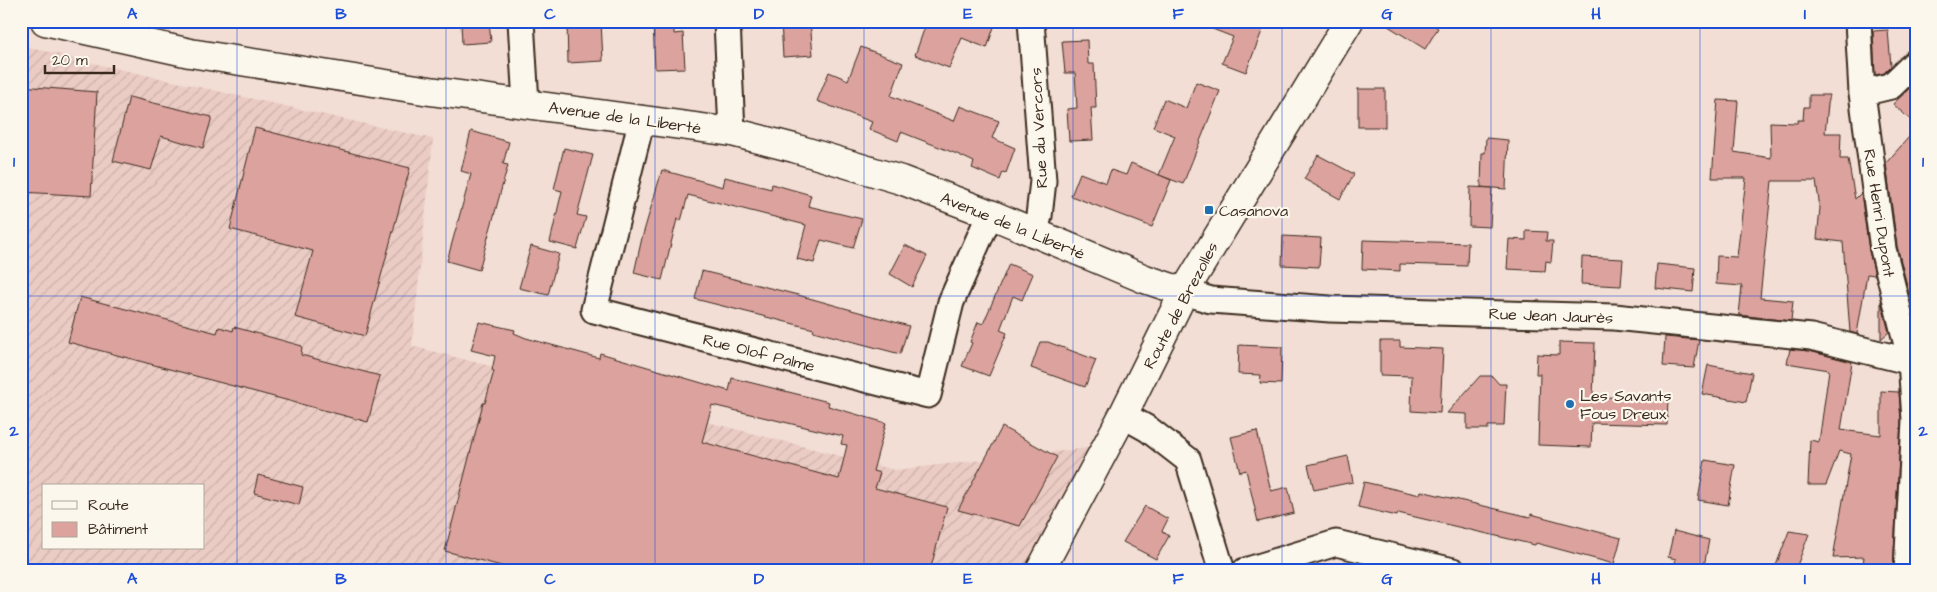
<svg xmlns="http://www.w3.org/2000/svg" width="1937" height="592" viewBox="0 0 1937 592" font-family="'Architects Daughter',sans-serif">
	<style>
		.industrial { fill: url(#industrial-furrows); fill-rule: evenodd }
		.building { fill: #dca29e; stroke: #3b2a1e; fill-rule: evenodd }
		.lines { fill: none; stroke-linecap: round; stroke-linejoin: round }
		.street-casing { stroke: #3b2a1e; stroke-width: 29 }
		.secondary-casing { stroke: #3b2a1e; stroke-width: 31 }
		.street { stroke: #fbf7ec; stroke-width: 25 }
		.secondary { stroke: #fbf7ec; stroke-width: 28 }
		.grid { fill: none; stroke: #1d4ed8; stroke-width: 1; stroke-opacity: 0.55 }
		.poi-dot { fill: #1f6fb2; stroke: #fbf7ec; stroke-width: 2 }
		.labels { text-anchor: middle; stroke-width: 4.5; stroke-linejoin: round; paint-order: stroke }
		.street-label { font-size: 16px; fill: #3b2a1e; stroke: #fbf7ec }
		.poi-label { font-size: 16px; fill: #3b2a1e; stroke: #fbf7ec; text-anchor: start }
		.neatline { fill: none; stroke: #1d4ed8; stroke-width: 2 }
		.grid-label { font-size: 16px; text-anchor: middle; font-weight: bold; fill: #1d4ed8 }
	</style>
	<defs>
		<pattern id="industrial-furrows" width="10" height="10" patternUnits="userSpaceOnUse" patternTransform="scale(1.25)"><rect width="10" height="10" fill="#ebccc4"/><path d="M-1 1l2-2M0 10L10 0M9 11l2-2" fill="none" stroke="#caafa8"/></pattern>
	</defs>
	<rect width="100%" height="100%" fill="#f2ded5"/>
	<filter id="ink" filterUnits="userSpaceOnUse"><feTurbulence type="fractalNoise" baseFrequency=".02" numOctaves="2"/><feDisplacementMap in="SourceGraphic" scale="10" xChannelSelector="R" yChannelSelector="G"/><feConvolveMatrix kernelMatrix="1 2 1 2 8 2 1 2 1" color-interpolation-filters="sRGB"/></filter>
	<g filter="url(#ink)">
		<path class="industrial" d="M21,45L105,66L433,139L412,346L895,470L1088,448L1024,571H21ZM44,486H204V548H44Z"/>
		<g class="building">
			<polygon points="461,21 489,21 491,42 462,44"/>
			<polygon points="567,21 601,21 603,61 568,63"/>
			<polygon points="653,21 674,21 674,34 683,33 685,68 655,69"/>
			<polygon points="781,21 810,21 813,55 783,57"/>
			<polygon points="923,21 996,21 987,48 962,38 949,68 915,55 926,24"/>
			<polygon points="1197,21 1266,21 1246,72 1222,63 1233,37 1197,23"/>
			<polygon points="1380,21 1427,21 1438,28 1425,49"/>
			<polygon points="1888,30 1891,66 1884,73 1875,75 1873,31"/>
			<polygon points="1087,40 1088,64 1094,64 1096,108 1091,108 1093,140 1069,141 1067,109 1077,108 1075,73 1065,73 1062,41"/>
			<polygon points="861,47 903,63 891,96 954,121 960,106 999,121 992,138 1015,148 1006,173 1003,172 1000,180 972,168 974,162 957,154 901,132 898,141 869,129 872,122 817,101 829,72 848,80"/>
			<polygon points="1196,82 1220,91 1183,184 1159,175 1175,136 1153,127 1164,99 1186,108"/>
			<polygon points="1916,82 1916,125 1893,104"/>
			<polygon points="21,86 97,92 91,196 21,192"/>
			<rect x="1358" y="89" width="27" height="38"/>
			<polygon points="1809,95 1829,95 1825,133 1841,133 1840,159 1848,159 1855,199 1861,193 1869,251 1875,275 1867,274 1857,334 1850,332 1843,242 1817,239 1820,208 1816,181 1772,181 1760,298 1793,301 1791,321 1739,315 1742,286 1716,284 1717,256 1737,257 1746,178 1712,178 1718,100 1738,101 1734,152 1771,158 1770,122 1797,123 1798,120 1803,120 1804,107 1809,107"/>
			<polygon points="129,97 212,117 203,148 161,136 151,170 113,161"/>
			<polygon points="255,128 410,168 365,336 295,317 313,251 230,229"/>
			<polygon points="1916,129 1916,311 1914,313 1897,246 1886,163"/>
			<polygon points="471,131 509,142 503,164 508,165 479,270 447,261 471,174 461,171"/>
			<polygon points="1486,138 1508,140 1506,189 1481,187 1482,153 1485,153"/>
			<polygon points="564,148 593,155 577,215 586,217 577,249 550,242 562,191 554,189"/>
			<polygon points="1318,155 1354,174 1340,199 1304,179"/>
			<polygon points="1131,163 1171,180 1152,227 1071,196 1080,173 1106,183 1111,170 1126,175"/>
			<polygon points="662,170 723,187 725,177 771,189 772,184 811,195 808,206 862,219 853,248 821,240 814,263 797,259 806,225 688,195 681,221 677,219 662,280 634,273 642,238"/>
			<polygon points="1470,187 1492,188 1490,227 1469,226"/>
			<polygon points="1526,231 1547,232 1546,241 1553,241 1551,262 1546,261 1545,271 1507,269 1509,239 1526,240"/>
			<polygon points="1283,236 1321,238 1319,267 1282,265"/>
			<polygon points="1363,240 1468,243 1467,266 1400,264 1400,271 1362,269"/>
			<polygon points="905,245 927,256 912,287 890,274"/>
			<polygon points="531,246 559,254 548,295 519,288"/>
			<polygon points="1582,257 1623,259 1621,286 1581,284"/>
			<polygon points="1009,264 1033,274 1022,300 1013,296 1000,330 1007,333 989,376 962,366 972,343 970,342 978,322 983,324"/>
			<polygon points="1657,264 1695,268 1693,292 1655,288"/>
			<polygon points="702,271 798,295 909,326 900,354 813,331 814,329 695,299"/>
			<polygon points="80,297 217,333 219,327 233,331 234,327 302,346 301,355 380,376 368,422 68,342"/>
			<polygon points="1881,301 1889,332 1881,339"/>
			<path d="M479,322L515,330L514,333L526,338L599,358L600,353L729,391L732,378L829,402L828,406L886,423L873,471L880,473L875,488L947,507L930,571H520L445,551L483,403H485L494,371L492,370L495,356L471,350ZM712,405L843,436L841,444L847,445L839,479L702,442Z"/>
			<polygon points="1665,337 1699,340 1694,368 1663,366"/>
			<polygon points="1380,341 1400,341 1400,347 1443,349 1440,413 1411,411 1412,376 1380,375"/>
			<polygon points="1040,342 1048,342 1096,360 1085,387 1031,368"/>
			<polygon points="1559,342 1595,343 1593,397 1668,398 1667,425 1592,423 1591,447 1538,445 1540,374 1536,374 1537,354 1559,355"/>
			<polygon points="1239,345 1282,347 1281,384 1260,383 1261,375 1238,374"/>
			<polygon points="1790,349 1809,351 1852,362 1841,430 1881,435 1881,391 1899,392 1901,420 1893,571 1862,571 1864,557 1833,558 1851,454 1839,451 1826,485 1808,485 1810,440 1819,442 1829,370 1787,363"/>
			<polygon points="1708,365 1752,373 1746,402 1702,394"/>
			<polygon points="1480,376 1492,376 1499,384 1506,384 1504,426 1488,426 1488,429 1467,429 1467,414 1447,413"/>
			<polygon points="1002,427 1057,457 1020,526 958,510"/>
			<polygon points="1257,431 1271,491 1288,487 1294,513 1258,522 1246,470 1240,472 1231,437"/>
			<polygon points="1348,456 1353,482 1314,490 1308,465"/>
			<polygon points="1705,460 1735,465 1728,505 1698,500"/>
			<polygon points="258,475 303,487 299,505 254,493"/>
			<polygon points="1364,482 1420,495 1421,491 1530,517 1531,514 1621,538 1614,564 1536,543 1535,545 1398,513 1397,516 1358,507"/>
			<polygon points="1145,506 1168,519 1162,531 1169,536 1156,559 1123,542"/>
			<polygon points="1674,531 1709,540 1704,566 1701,565 1700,571 1673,571 1676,559 1668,557"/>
			<polygon points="1789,531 1809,534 1795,571 1774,571"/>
		</g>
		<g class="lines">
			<g class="street-casing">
				<g id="street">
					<polyline points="521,21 526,103"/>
					<polyline points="727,21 732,132"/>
					<polyline points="1031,21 1043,181 1039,216 1034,234"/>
					<polyline points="1858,21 1862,93 1883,249 1911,361 1915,420 1907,571"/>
					<polyline points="1862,93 1891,86 1916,62"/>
					<polyline points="642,119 594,310 928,395 951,302 990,214"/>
					<polyline points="1184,292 1211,300 1330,309 1614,317 1811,337 1916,363"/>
					<polyline points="1123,415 1148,429 1188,460 1222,571"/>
					<polyline points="1245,571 1336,543 1453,571"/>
				</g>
			</g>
			<g class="secondary-casing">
				<g id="secondary">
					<polyline points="45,21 190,53 430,91 732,132 794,148 901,180 990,214 1145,279 1184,292"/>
					<polyline points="1040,571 1123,415 1184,292 1349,21"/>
				</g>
			</g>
			<use href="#street" class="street"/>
			<use href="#secondary" class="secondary"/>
		</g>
	</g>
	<path class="grid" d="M237,21V571M446,21V571M655,21V571M864,21V571M1073,21V571M1282,21V571M1491,21V571M1700,21V571M21,296H1916"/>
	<g class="poi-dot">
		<rect x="1204" y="205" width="10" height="10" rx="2.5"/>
		<circle cx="1570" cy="404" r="5"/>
	</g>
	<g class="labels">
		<g class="street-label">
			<text transform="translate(625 117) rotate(8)" y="6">Avenue de la Liberté</text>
			<text transform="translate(1038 128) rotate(-93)" y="6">Rue du Vercors</text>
			<text transform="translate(1880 213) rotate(81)" y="6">Rue Henri Dupont</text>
			<text transform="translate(1013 225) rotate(22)" y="6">Avenue de la Liberté</text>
			<text transform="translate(1180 305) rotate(-62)" y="6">Route de Brezolles</text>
			<text transform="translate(1551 315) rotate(2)" y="6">Rue Jean Jaurès</text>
			<text transform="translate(759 352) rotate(14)" y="6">Rue Olof Palme</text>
		</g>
		<g class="poi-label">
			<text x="1219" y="216">Casanova</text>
			<text x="1580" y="401">Les Savants<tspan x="1580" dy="18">Fous Dreux</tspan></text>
		</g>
	</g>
	<rect width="1937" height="592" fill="none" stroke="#fbf7ec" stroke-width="55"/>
	<rect x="42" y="484" width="162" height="65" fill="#fbf7ec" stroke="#aea59a"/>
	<rect x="52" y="501" width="25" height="8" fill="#fbf7ec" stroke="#aea59a"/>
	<text x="88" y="510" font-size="15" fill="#3b2a1e">Route</text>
	<rect x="52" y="522" width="25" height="15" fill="#dca29e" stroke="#aea59a"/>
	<text x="88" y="534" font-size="15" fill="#3b2a1e">Bâtiment</text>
	<path d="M45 65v8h69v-8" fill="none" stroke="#3b2a1e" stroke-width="2.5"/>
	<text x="52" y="65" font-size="15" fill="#3b2a1e" stroke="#fbf7ec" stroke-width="4" paint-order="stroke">20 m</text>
	<rect x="28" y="28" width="1882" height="536" class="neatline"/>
	<g class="grid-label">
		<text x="132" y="19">A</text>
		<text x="341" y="19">B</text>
		<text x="550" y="19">C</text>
		<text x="759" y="19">D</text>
		<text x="968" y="19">E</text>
		<text x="1178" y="19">F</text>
		<text x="1387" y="19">G</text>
		<text x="1596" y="19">H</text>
		<text x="1805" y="19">I</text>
		<text x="14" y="167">1</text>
		<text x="1923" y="167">1</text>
		<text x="14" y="436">2</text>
		<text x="1923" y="436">2</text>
		<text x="132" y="584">A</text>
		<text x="341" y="584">B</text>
		<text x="550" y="584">C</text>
		<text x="759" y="584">D</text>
		<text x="968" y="584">E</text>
		<text x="1178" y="584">F</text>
		<text x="1387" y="584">G</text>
		<text x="1596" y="584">H</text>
		<text x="1805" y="584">I</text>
	</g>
</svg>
